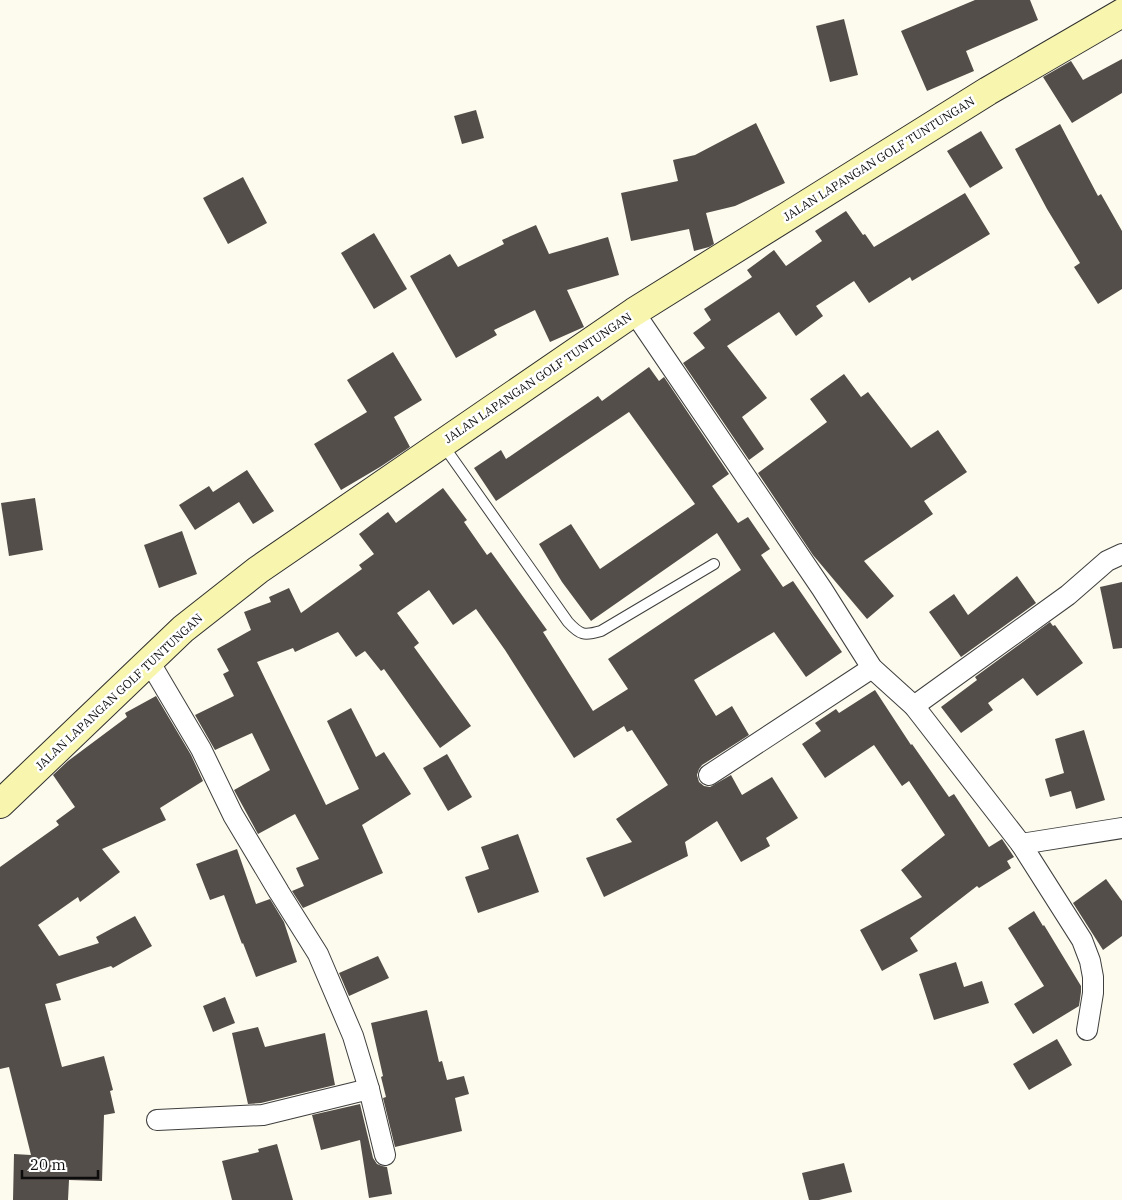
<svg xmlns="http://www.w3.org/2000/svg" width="1122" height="1200" viewBox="0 0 1122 1200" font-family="'IBM Plex Serif',serif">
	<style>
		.building { fill: #544e4a }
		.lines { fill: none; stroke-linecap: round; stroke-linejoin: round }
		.lane-casing { stroke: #3f3f3f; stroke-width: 12 }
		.street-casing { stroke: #3f3f3f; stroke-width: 22 }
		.secondary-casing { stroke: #2e2e2e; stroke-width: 30 }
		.lane { stroke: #fff; stroke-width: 10 }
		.street { stroke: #fff; stroke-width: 20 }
		.secondary { stroke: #f7f5ae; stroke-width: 28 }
		.labels { text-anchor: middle; stroke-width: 5; stroke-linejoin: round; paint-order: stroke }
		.street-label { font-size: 12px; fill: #0c0c0c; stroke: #fff }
	</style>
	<rect width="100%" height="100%" fill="#fdfbed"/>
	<g class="building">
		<polygon points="975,0 1030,0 1038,20 966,51 974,71 927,91 901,31"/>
		<polygon points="844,19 858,75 830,82 816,26"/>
		<polygon points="1122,59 1122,93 1072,123 1043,77 1071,61 1083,80"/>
		<polygon points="476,110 484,138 462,144 454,116"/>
		<polygon points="756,123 785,183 735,206 706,213 714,244 709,247 694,251 689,229 631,241 621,193 678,181 673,160 695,155"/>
		<polygon points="1060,124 1098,196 1101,194 1122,231 1122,289 1098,304 1074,267 1080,263 1047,209 1015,149"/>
		<polygon points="981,131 1003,168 970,188 947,151"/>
		<polygon points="243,177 267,223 228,244 203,198"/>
		<polygon points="965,193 990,234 912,281 910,277 869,303 854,281 816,306 823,316 796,336 779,312 727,346 767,398 742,417 764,449 749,460 683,363 705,348 693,333 711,320 704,309 752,277 747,270 774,250 786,266 822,241 815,231 846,211 863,235 865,234 874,247"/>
		<polygon points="536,225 549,254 608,237 619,275 567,290 584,327 550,342 535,310 494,330 497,335 456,358 410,276 450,254 458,267 504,244 502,240"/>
		<polygon points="374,233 407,289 374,309 341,253"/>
		<polygon points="393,352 422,400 394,417 410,447 380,467 341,490 314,444 367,412 347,380"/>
		<polygon points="649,367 659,381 664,377 729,474 712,486 738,523 748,517 770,549 761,555 783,587 793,581 842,652 806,677 774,632 694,680 716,716 732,706 749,735 702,765 699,769 697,775 699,782 704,786 710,787 731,775 742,795 772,777 798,818 766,838 770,846 741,862 717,821 685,842 688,856 604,897 586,858 632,842 616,819 668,785 632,730 627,732 624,726 574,758 505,650 476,609 453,625 429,590 397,613 419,643 414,647 471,726 440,748 384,669 381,671 365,651 356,657 338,632 295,652 293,648 257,662 326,805 359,789 327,721 351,708 376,757 384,752 411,794 362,825 383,873 303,908 292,891 304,886 296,868 319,859 295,814 258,834 234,790 270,770 252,733 215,750 195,715 234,696 223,674 229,671 217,649 251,630 244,612 271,602 269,597 289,588 301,613 362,569 359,565 374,554 359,534 388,512 396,523 443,488 467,520 464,522 487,555 491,552 547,630 543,632 593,711 628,689 608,659 741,570 717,533 591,621 562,582 539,544 571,524 600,569 695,504 629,412 496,501 474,468 501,450 506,459 598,396 602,401"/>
		<polygon points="844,374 861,397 868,392 911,448 938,430 967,472 924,501 933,514 864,561 894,596 867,619 813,555 758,473 827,422 810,399"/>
		<polygon points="247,470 274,511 253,524 239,502 195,530 179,505 209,486 213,492"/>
		<polygon points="35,498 43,550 9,556 1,503"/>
		<polygon points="182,531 197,574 159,588 144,545"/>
		<polygon points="1017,576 1036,603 961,657 929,612 954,594 968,615"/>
		<polygon points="1122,582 1122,648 1113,649 1100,587"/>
		<polygon points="1050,622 1053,626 1055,625 1083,663 1037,696 1023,678 988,703 993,710 961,733 941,707 977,680 975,677"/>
		<polygon points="875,690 911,745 912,744 949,797 954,794 989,847 1002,839 1014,857 1007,861 1011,868 979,888 977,886 910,938 918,951 882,971 860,930 922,897 901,870 945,835 909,781 902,786 874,745 825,778 802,744 821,731 815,723 836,709 839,713"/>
		<polygon points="156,696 191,755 203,781 160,808 166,820 102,849 120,872 80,902 78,897 38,925 59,956 99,943 96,937 135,916 152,946 113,968 111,966 56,984 61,1000 45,1004 62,1067 104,1056 113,1090 110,1091 115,1113 104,1115 102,1181 69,1180 68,1200 13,1200 14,1154 31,1155 9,1067 0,1069 0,867 59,825 56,821 75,807 53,775 68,761 127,717 125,713"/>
		<polygon points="1084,730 1105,800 1076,809 1071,791 1050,797 1045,779 1064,773 1055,739"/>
		<polygon points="447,754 472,797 448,811 423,768"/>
		<polygon points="518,834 539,892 478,913 465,877 489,869 481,847"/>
		<polygon points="237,849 256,904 270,899 284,922 297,962 256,977 243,943 242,944 224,895 210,900 196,864"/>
		<polygon points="1106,879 1122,901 1122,936 1103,950 1073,903"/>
		<polygon points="1034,911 1043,926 1044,925 1081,986 1081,992 1079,1006 1033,1034 1014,1004 1044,986 1008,928"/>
		<polygon points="378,956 389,978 349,996 339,973"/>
		<polygon points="956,962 964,987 982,981 989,1003 934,1020 919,974"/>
		<polygon points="225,997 235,1023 213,1032 203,1006"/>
		<polygon points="427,1010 439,1062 442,1061 447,1080 464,1076 469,1094 455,1098 462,1131 395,1147 383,1098 386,1097 381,1077 383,1076 371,1023"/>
		<polygon points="258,1027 265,1047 325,1033 335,1085 261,1103 248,1104 232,1033"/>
		<polygon points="1057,1039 1072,1065 1029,1090 1013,1064"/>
		<polygon points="360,1104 373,1158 377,1164 382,1166 387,1167 392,1194 369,1198 360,1140 321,1150 312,1115"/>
		<polygon points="277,1144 293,1200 232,1200 222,1161 259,1152 258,1149"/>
		<polygon points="844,1163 852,1192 819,1200 809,1200 802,1173"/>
	</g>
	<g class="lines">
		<g class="lane-casing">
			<path id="lane" d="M443,445L568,622C580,635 584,636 601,631L714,564"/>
		</g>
		<g class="street-casing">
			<g id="street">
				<polyline points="634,312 822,589 872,668 914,706 1021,844 1122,828"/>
				<polyline points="149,661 201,749 233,815 279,892 318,954 353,1036 369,1089 385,1155"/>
				<polyline points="914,706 1068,595 1107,561 1122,554"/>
				<polyline points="709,775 872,668"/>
				<polyline points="1021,844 1082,940 1090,961 1093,977 1093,993 1087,1030"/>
				<polyline points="157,1120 263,1115 369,1089"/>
			</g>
		</g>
		<g class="secondary-casing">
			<polyline id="secondary" points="0,804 183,629 258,570 634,312 988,91 1122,13"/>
		</g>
		<use href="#lane" class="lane"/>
		<use href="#street" class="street"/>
		<use href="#secondary" class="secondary"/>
	</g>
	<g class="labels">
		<g class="street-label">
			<text transform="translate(879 159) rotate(-32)" y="4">JALAN LAPANGAN GOLF TUNTUNGAN</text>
			<text transform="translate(538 378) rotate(-34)" y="4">JALAN LAPANGAN GOLF TUNTUNGAN</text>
			<text transform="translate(119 692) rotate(-43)" y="4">JALAN LAPANGAN GOLF TUNTUNGAN</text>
		</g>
	</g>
	<path d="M22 1170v8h76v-8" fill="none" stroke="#0c0c0c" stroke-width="2.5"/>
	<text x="30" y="1170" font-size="15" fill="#0c0c0c" stroke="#ffffff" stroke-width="4" paint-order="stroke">20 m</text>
</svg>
